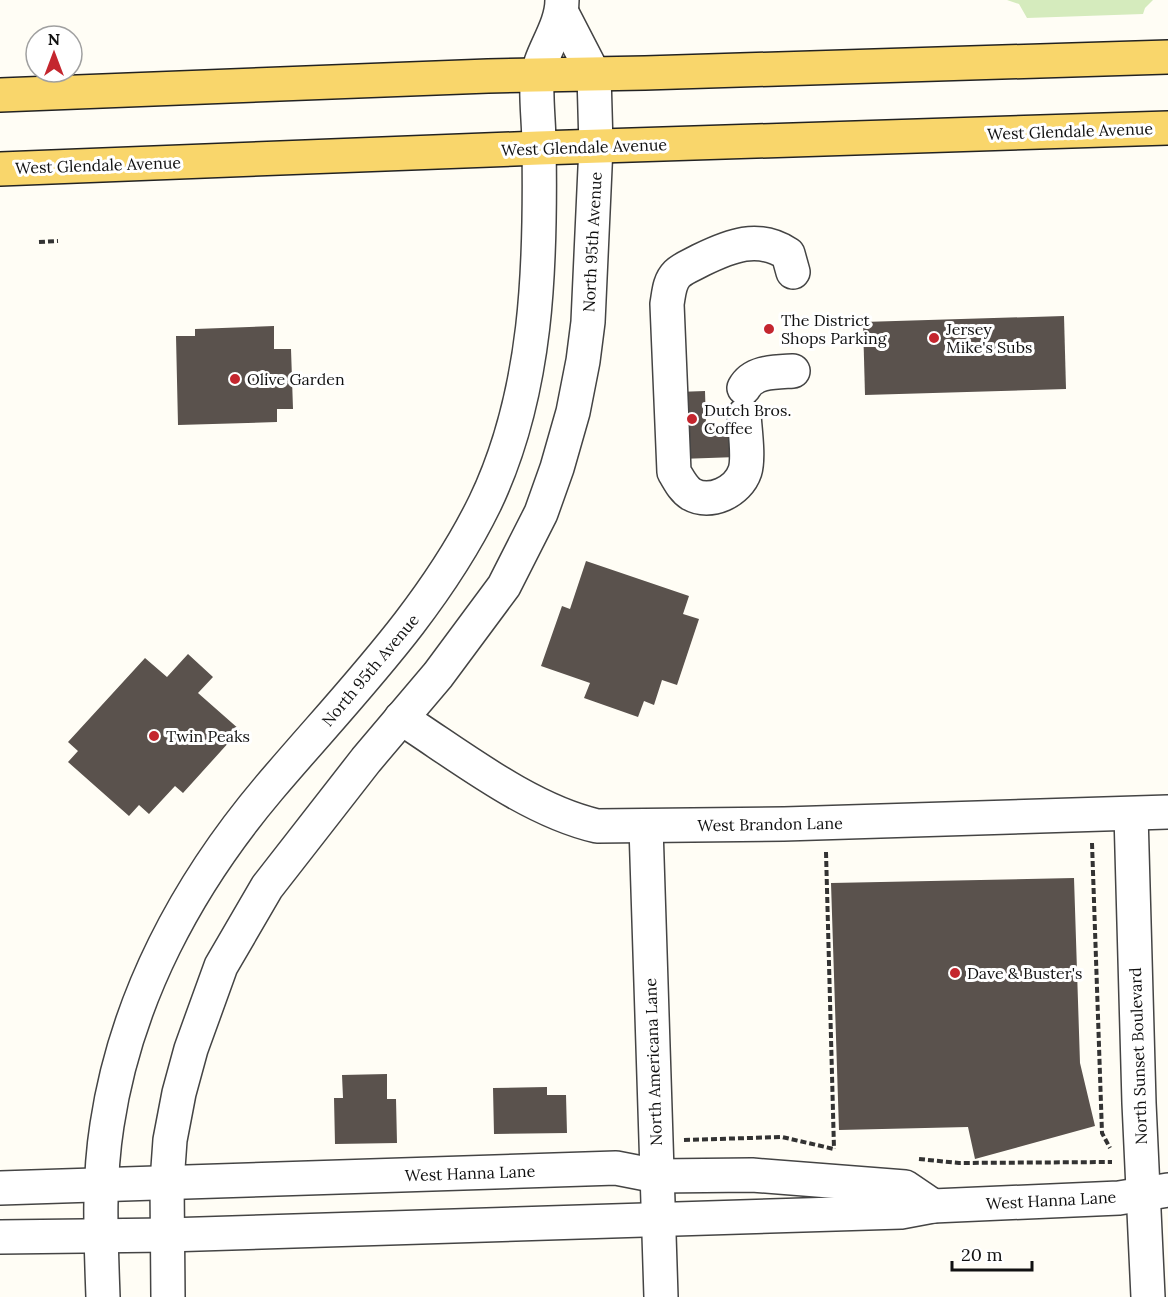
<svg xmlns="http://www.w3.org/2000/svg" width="1168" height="1297" viewBox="0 0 1168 1297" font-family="Lora,serif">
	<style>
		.green { fill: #d5ebbd }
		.building { fill: #5a524d }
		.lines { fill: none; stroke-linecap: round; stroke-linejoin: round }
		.minor-casing { stroke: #444; stroke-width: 36 }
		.major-casing { stroke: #222; stroke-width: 36 }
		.path { stroke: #333; stroke-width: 4; stroke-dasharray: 6 3; stroke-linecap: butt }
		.minor { stroke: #fff; stroke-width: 33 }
		.major { stroke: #f9d66b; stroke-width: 33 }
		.poi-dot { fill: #c4262e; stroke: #fff; stroke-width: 2 }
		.labels { text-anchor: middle; stroke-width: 6; stroke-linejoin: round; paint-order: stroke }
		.street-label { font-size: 16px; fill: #111; stroke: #fff }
		.poi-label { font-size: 16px; fill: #111; stroke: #fff; text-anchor: start }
	</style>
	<rect width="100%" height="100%" fill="#fffdf5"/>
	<polygon class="green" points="1007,0 1153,0 1145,8 1143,14 1027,18 1019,4"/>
	<g class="building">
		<polygon points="1064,316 1066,389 865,395 863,322"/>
		<polygon points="274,326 274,349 291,349 293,409 277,409 277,422 178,425 176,336 195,336 195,329"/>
		<polygon points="732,388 755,388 756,415 737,457 680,459 677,392 705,391 706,425 733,424"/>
		<polygon points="586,561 689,596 683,614 699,619 677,685 662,680 654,705 644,701 638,717 584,698 590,683 541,666 562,606 570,609"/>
		<polygon points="188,654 213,677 198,693 240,730 183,793 175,786 149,814 139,805 129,816 68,762 78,751 68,742 145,658 167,677"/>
		<polygon points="1074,878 1080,1063 1095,1126 975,1159 968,1127 839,1130 831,883"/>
		<polygon points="387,1074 387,1099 396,1099 397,1143 335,1144 334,1098 343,1098 342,1075"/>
		<polygon points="547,1087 547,1095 566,1095 567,1133 494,1134 493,1088"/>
	</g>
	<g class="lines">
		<g class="minor-casing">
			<g id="minor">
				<path d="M744,388C753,371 776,372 793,371"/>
				<path d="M744,415C745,430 749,458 745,471C738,492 710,505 691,494C683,489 679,480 674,472L667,304C669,293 669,282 677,274C683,268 694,264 701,260C730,246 758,234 788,254L793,272"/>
				<path d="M401,718C460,756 528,810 597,826L784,824L1168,812"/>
				<polyline points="1131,814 1139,1103 1148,1297"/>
				<polyline points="646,827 661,1297"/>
				<polyline points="0,1188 616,1168 657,1176 752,1175 905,1187 933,1206"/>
				<polyline points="0,1237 167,1235 901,1212 933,1206 1119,1198 1168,1190"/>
				<path d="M103,1297C101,1240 98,1182 107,1125C126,999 187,885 269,788C346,697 432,612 485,503C538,392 541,266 539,145C539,124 536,102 537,81C538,55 562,29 562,0"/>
				<polyline points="168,1297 167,1182 170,1140 179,1093 191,1049 221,966 267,887 366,760 438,675 504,586 541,513 557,468 573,412 583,361 588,322 596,146 594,75 562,13"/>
			</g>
		</g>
		<g class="major-casing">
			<g id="major">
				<polyline points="0,95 488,76 645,73 1168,57"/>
				<polyline points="0,169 539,148 1168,128"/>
			</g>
		</g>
		<g class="path">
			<polyline points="39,242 58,241"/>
			<polyline points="1092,843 1102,1133 1110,1148"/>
			<polyline points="826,852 834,1149"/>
			<polyline points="684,1140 782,1137 834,1149"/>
			<polyline points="919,1159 959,1163 1112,1162"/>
		</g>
		<use href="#minor" class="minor"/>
		<use href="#major" class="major"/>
	</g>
	<g class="poi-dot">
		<circle cx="769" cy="329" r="6"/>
		<circle cx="934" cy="338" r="6"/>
		<circle cx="235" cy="379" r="6"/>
		<circle cx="692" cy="419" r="6"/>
		<circle cx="154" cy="736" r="6"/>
		<circle cx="955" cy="973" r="6"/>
	</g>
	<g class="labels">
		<g class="street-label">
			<text transform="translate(1070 131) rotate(-2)" y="6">West Glendale Avenue</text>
			<text transform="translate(584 147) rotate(-2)" y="6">West Glendale Avenue</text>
			<text transform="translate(98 165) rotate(-2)" y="6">West Glendale Avenue</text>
			<text transform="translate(592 242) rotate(-87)" y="6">North 95th Avenue</text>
			<text transform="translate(370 670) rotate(-50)" y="6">North 95th Avenue</text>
			<text transform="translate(770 824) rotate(-1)" y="6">West Brandon Lane</text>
			<text transform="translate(1138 1056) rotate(-92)" y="6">North Sunset Boulevard</text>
			<text transform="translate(653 1062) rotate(-92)" y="6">North Americana Lane</text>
			<text transform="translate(470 1173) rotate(-2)" y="6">West Hanna Lane</text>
			<text transform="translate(1051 1200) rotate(-3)" y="6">West Hanna Lane</text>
		</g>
		<g class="poi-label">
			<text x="781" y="326">The District<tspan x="781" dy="18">Shops Parking</tspan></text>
			<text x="946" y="335">Jersey<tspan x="946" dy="18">Mike's Subs</tspan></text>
			<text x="247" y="385">Olive Garden</text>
			<text x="704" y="416">Dutch Bros.<tspan x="704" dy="18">Coffee</tspan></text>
			<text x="166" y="742">Twin Peaks</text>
			<text x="967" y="979">Dave &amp; Buster's</text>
		</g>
	</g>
	<g transform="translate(54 54)"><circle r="28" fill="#ffffff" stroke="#a0a0a0" stroke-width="1.5"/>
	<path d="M0-4.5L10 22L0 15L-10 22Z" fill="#c4262e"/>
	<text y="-9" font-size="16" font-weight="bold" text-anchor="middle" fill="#111111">N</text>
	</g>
	<path d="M952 1261v9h80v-9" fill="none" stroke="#111111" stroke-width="3"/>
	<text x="961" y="1261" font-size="18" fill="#111111" stroke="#ffffff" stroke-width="4.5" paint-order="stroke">20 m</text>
</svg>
